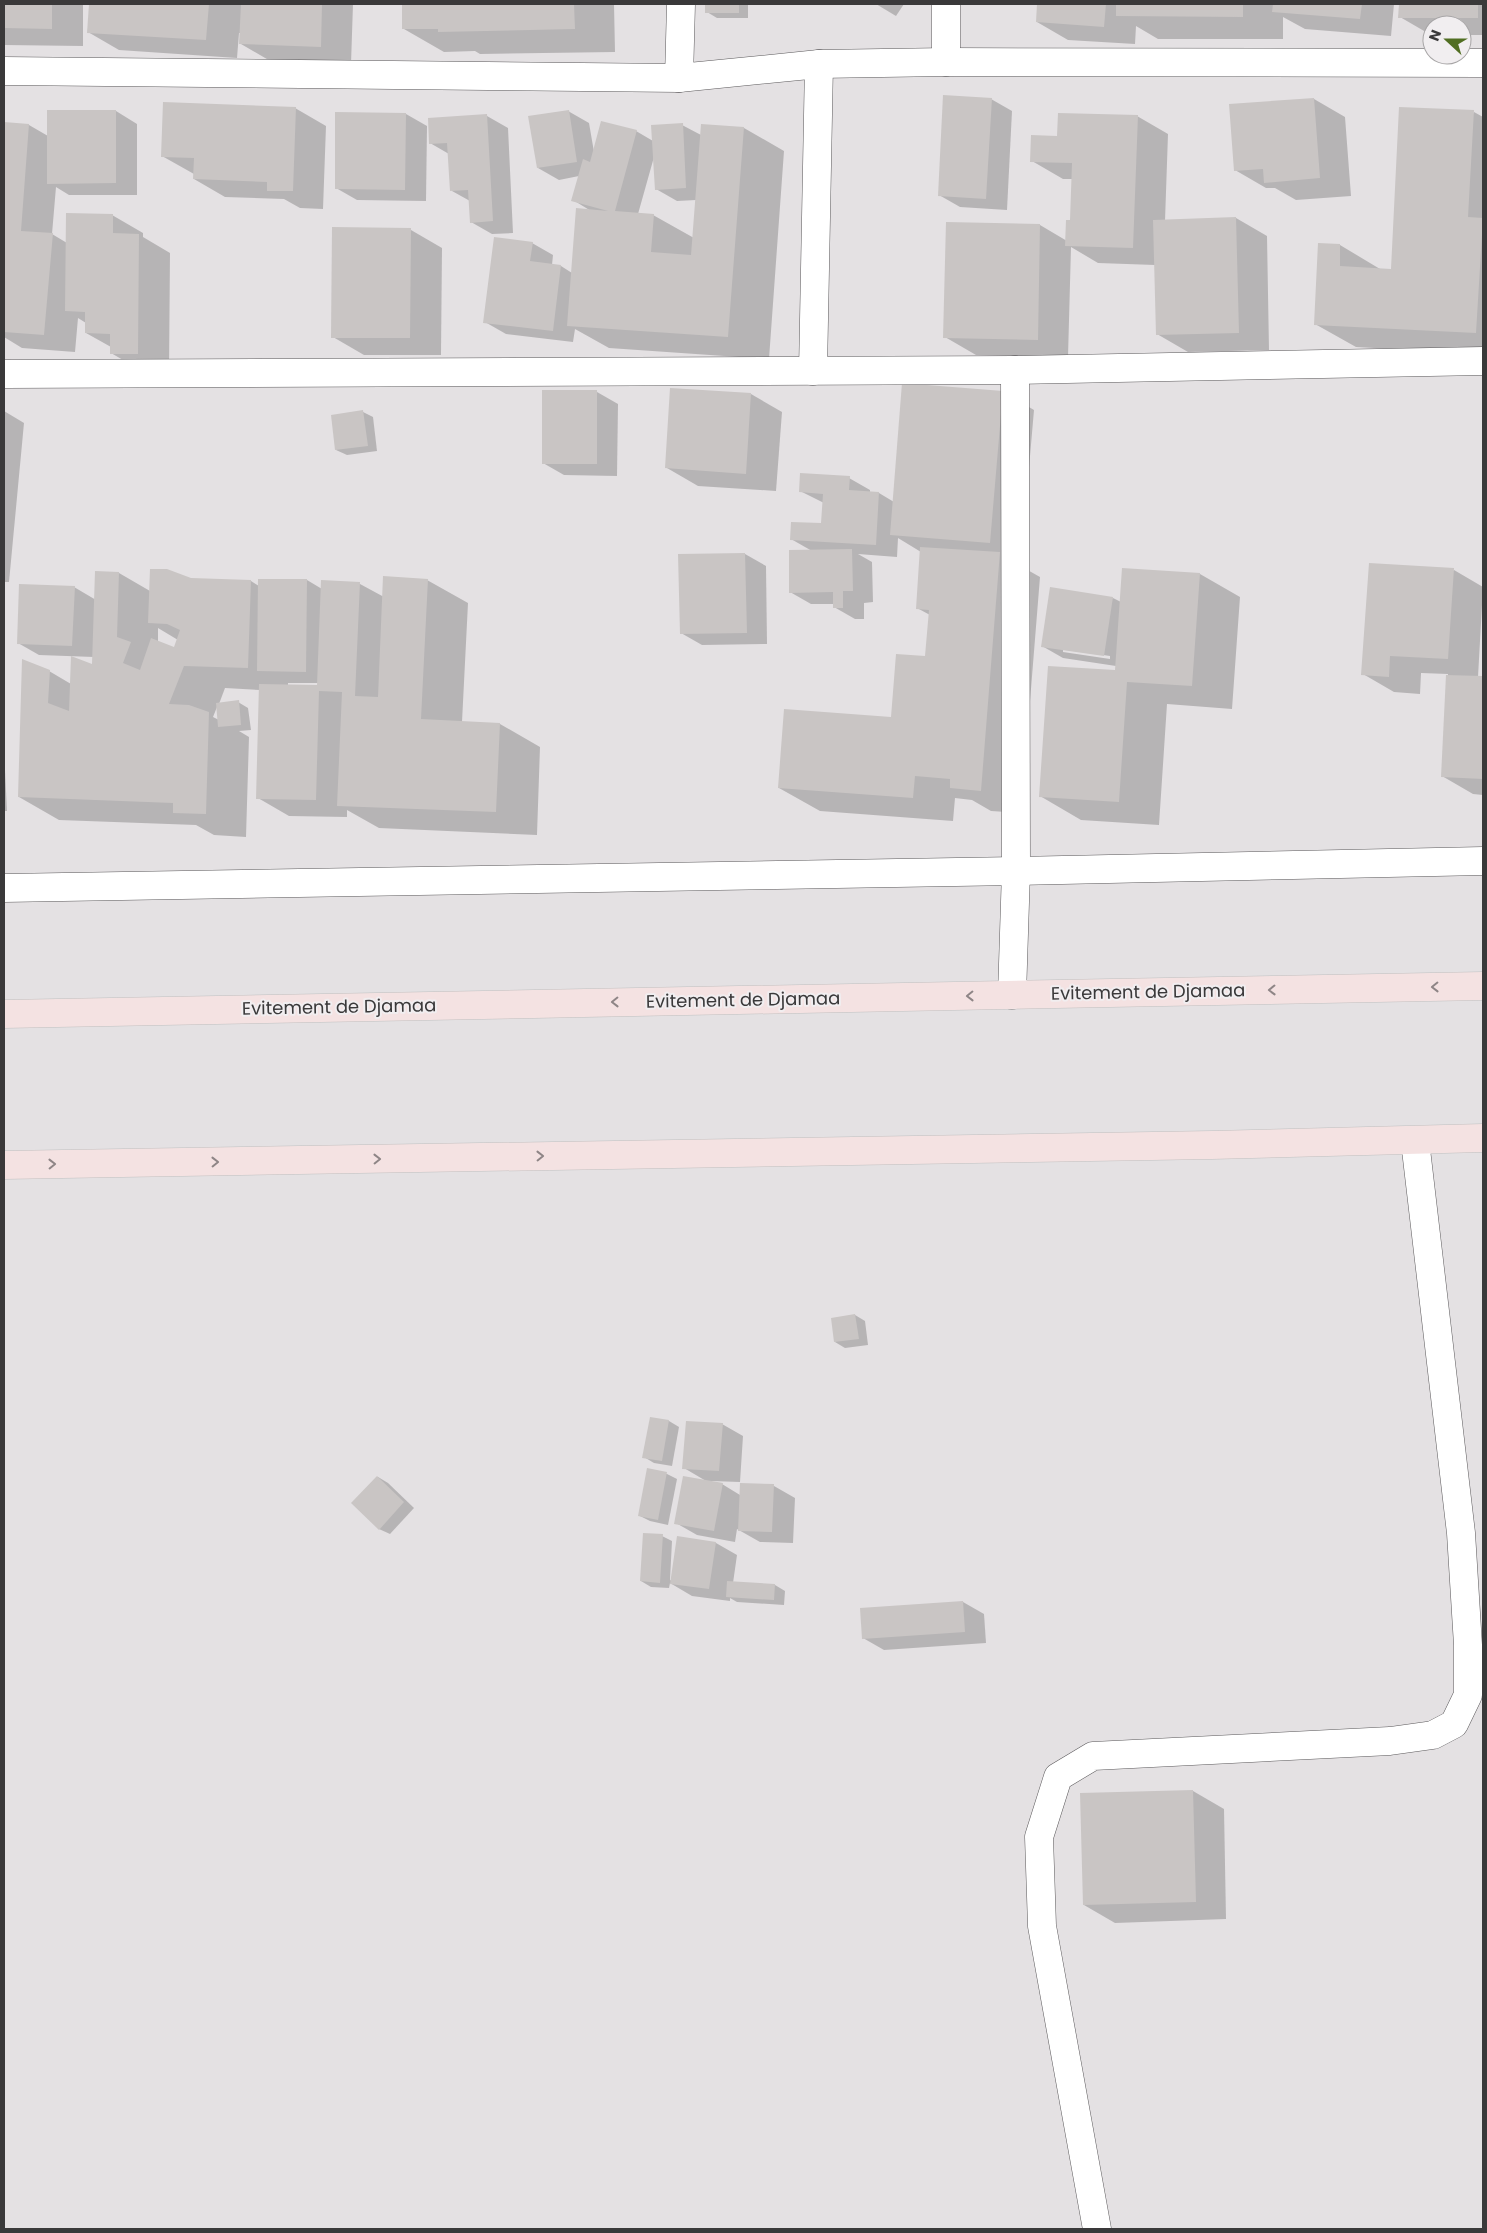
<svg xmlns="http://www.w3.org/2000/svg" width="1487" height="2233" viewBox="0 0 1487 2233" font-family="Poppins,sans-serif">
	<style>
		.shadow { fill: #0003; fill-rule: evenodd }
		.building { fill: #c9c5c4 }
		.lines { fill: none; stroke-linecap: round; stroke-linejoin: round }
		.minor-casing { stroke: #5b595b; stroke-width: 29 }
		.primary-casing { stroke: #c0c0c0; stroke-width: 29 }
		.minor { stroke: #fff; stroke-width: 28 }
		.primary { stroke: #f4e2e2; stroke-width: 28 }
		.oneway { stroke: #8e8586 }
		.labels { text-anchor: middle; stroke-width: 4; stroke-linejoin: round; paint-order: stroke }
		.street-label { font-size: 18px; fill: #3a393a; stroke: #f1eef0 }
	</style>
	<rect width="100%" height="100%" fill="#e4e1e3"/>
	<g class="shadow">
		<polygon points="4,4 83,4 83,46 4,45"/>
		<polygon points="90,4 353,4 351,64 272,62 241,44 241,33 239,33 237,58 119,50 88,32"/>
		<polygon points="403,4 614,4 615,52 480,54 475,51 444,52 404,29"/>
		<polygon points="707,4 748,4 748,18 717,18 707,12"/>
		<polygon points="876,4 904,4 896,16"/>
		<polygon points="1038,4 1394,4 1391,36 1305,29 1283,17 1283,39 1158,39 1136,26 1135,44 1068,40 1037,22"/>
		<polygon points="1400,4 1483,4 1483,35 1462,35 1462,25 1432,25 1431,35 1400,17"/>
		<polygon points="991,99 1012,111 1007,210 960,207 939,195"/>
		<polygon points="1314,99 1345,117 1351,196 1296,200 1275,188 1266,188 1235,170 1230,105"/>
		<polygon points="295,108 326,126 323,209 300,208 284,199 225,197 194,179 194,174 162,156"/>
		<polygon points="116,111 137,124 137,195 69,195 56,187 52,234 67,243 112,215 143,233 143,237 170,253 169,372 142,371 111,353 111,347 86,333 86,323 78,318 75,352 22,348 4,337 4,123 29,125 48,136 48,112"/>
		<path d="M568,111L589,123L594,152L636,131L653,141L682,125L701,135L702,125L744,128L784,151L769,359L609,348L575,329L573,342L506,334L485,322L532,243L553,255L552,265L561,266L572,273L591,211L573,200L579,176L559,180L538,168ZM654,157L656,189L677,201L696,200L694,238L653,215L638,214Z"/>
		<polygon points="1474,112 1483,117 1483,354 1356,347 1315,324 1319,245 1340,245 1380,269 1392,270"/>
		<polygon points="406,114 427,126 426,201 357,200 336,188"/>
		<polygon points="487,116 508,128 513,233 492,234 471,222 470,201 452,191 449,154 430,143"/>
		<polygon points="1137,116 1168,134 1165,221 1236,218 1267,236 1269,350 1188,352 1157,334 1155,265 1098,263 1071,247 1068,357 976,355 945,337 947,223 1040,225 1067,241 1072,222 1073,179 1063,179 1032,161 1058,137"/>
		<polygon points="333,229 411,230 442,248 441,355 364,355 333,337"/>
		<polygon points="597,392 618,404 617,476 564,475 543,463"/>
		<polygon points="1003,392 1034,410 1021,560 1008,559 1040,577 1021,813 991,811 972,800 955,798 953,821 820,811 779,788 892,718 926,657 930,615 917,608 921,552 898,538 897,557 858,554 872,562 873,602 864,603 864,619 855,619 834,607 834,604 811,604 790,592 812,551 791,539 822,525 824,503 800,491 849,478 870,490 870,493 879,493 894,502"/>
		<polygon points="751,394 782,412 776,491 698,486 667,468"/>
		<polygon points="4,411 24,423 9,582 4,582"/>
		<polygon points="363,412 373,417 377,451 347,455 336,450"/>
		<polygon points="745,554 766,566 767,644 702,645 681,633"/>
		<polygon points="1454,570 1483,587 1478,677 1483,678 1483,795 1473,794 1442,776 1448,674 1421,673 1420,694 1394,692 1363,674"/>
		<path d="M119,573L150,591L191,580L251,581L259,586V580H307L322,589V582L360,584L384,597L427,580L468,603L462,722L500,724L540,747L537,835L379,828L347,810V817L289,816L258,798L260,690L225,688L219,704L238,702L248,708L251,730L239,731L249,737L246,837L214,835L196,825L59,820L19,797L49,671L71,684L93,666L94,657L39,655L18,643L74,587L96,600ZM158,628L178,640L174,649L158,642ZM288,683H318V687L288,686ZM217,707L219,720L213,717Z"/>
		<path d="M1200,574L1240,597L1232,709L1167,704L1159,825L1081,820L1040,796L1116,672V666L1063,658L1042,646L1113,598L1121,602ZM1063,649L1110,656V659L1063,652Z"/>
		<polygon points="4,750 7,811 4,811"/>
		<polygon points="855,1315 865,1321 868,1345 845,1348 835,1342"/>
		<polygon points="651,1418 669,1421 679,1427 672,1466 654,1463 644,1457"/>
		<polygon points="722,1424 743,1436 740,1482 711,1481 711,1482 722,1484 740,1495 741,1484 774,1486 795,1498 793,1543 760,1542 737,1529 735,1542 697,1535 676,1523 706,1481 684,1468"/>
		<polygon points="648,1470 667,1474 677,1479 668,1525 650,1521 640,1516"/>
		<polygon points="378,1477 388,1483 414,1508 390,1534 379,1529"/>
		<polygon points="662,1536 672,1541 670,1580 672,1581 678,1537 716,1543 737,1555 733,1583 775,1585 785,1591 784,1605 737,1602 730,1598 730,1601 692,1596 670,1583 669,1588 651,1587 641,1581"/>
		<polygon points="963,1602 984,1614 986,1643 884,1650 863,1638"/>
		<polygon points="1193,1791 1224,1809 1226,1919 1115,1923 1084,1905"/>
	</g>
	<g class="building">
		<polygon points="4,4 52,4 52,29 4,28"/>
		<polygon points="89,4 209,4 206,40 87,33"/>
		<polygon points="241,4 322,4 321,47 239,44"/>
		<polygon points="402,4 574,4 575,29 438,32 438,29 402,29"/>
		<rect x="705" y="4" width="34" height="9"/>
		<polygon points="1037,4 1106,4 1104,27 1036,22"/>
		<polygon points="1116,4 1243,4 1243,17 1116,16"/>
		<polygon points="1273,4 1362,4 1360,19 1272,12"/>
		<polygon points="1399,4 1478,4 1478,18 1398,18"/>
		<polygon points="943,95 992,98 986,199 938,196"/>
		<polygon points="1314,98 1320,178 1264,183 1263,169 1234,171 1229,104"/>
		<polygon points="163,102 296,107 293,191 267,191 267,182 193,179 194,158 161,157"/>
		<polygon points="1399,107 1474,110 1468,217 1483,218 1476,333 1314,325 1318,243 1340,244 1340,266 1391,269"/>
		<polygon points="47,110 116,110 116,183 47,184"/>
		<polygon points="569,110 577,162 537,168 528,116"/>
		<polygon points="335,112 406,113 405,190 335,189"/>
		<polygon points="1058,113 1138,115 1133,248 1065,246 1066,220 1070,220 1072,163 1030,162 1031,135 1057,136"/>
		<polygon points="487,114 493,221 470,223 468,190 450,191 447,143 429,144 428,118"/>
		<polygon points="601,121 637,130 615,211 654,214 651,252 691,255 701,124 744,127 728,337 567,326 576,208 608,211 571,201 583,159 590,162"/>
		<polygon points="4,122 29,124 21,231 53,233 44,335 4,332"/>
		<polygon points="683,123 686,188 655,190 651,125"/>
		<polygon points="66,213 113,214 113,233 139,234 138,354 110,354 110,334 85,333 85,312 65,311"/>
		<polygon points="1236,217 1239,333 1156,335 1153,220"/>
		<polygon points="946,222 1040,224 1038,340 943,338"/>
		<polygon points="332,227 411,228 410,338 331,338"/>
		<polygon points="494,237 533,242 530,261 561,265 553,331 483,323"/>
		<polygon points="902,383 1003,391 990,543 890,535"/>
		<polygon points="670,388 751,393 746,474 665,468"/>
		<rect x="542" y="390" width="55" height="74"/>
		<polygon points="363,410 368,446 335,450 331,415"/>
		<polygon points="800,473 850,476 849,490 879,492 876,545 790,540 791,522 821,523 823,494 799,492"/>
		<polygon points="920,547 1000,552 981,791 950,788 950,779 915,776 913,798 778,788 784,709 891,717 896,654 925,656 929,610 916,609"/>
		<polygon points="852,549 853,591 843,591 843,608 833,608 833,592 789,593 789,550"/>
		<polygon points="745,553 747,633 680,634 678,554"/>
		<polygon points="1369,563 1454,568 1448,659 1390,656 1389,677 1361,675"/>
		<polygon points="1122,568 1200,573 1192,686 1127,682 1119,802 1039,797 1048,666 1115,670"/>
		<polygon points="150,569 167,569 191,578 251,580 248,668 184,666 169,704 189,705 209,712 206,814 173,813 173,803 18,797 22,659 50,670 48,703 69,711 71,656 92,664 95,571 119,572 117,637 131,642 123,663 140,670 151,638 174,647 180,630 167,624 148,623"/>
		<polygon points="383,576 428,579 421,719 500,723 496,812 337,806 342,692 319,691 316,800 256,799 259,684 317,685 321,580 360,582 355,696 378,697"/>
		<polygon points="258,579 307,579 306,672 257,671"/>
		<polygon points="19,584 75,586 72,646 17,644"/>
		<polygon points="1050,587 1113,597 1104,656 1041,647"/>
		<polygon points="1446,675 1483,676 1483,779 1441,777"/>
		<polygon points="239,700 241,725 218,727 216,703"/>
		<polygon points="855,1314 859,1339 834,1342 831,1318"/>
		<polygon points="650,1417 669,1420 662,1461 642,1458"/>
		<polygon points="686,1421 723,1423 719,1471 682,1469"/>
		<polygon points="647,1468 667,1472 658,1520 638,1516"/>
		<polygon points="377,1476 404,1502 379,1530 351,1503"/>
		<polygon points="683,1476 723,1483 714,1531 674,1524"/>
		<polygon points="740,1483 774,1484 772,1532 738,1531"/>
		<polygon points="643,1533 663,1534 660,1583 640,1581"/>
		<polygon points="677,1536 716,1542 709,1589 670,1584"/>
		<polygon points="727,1581 775,1584 774,1600 726,1597"/>
		<polygon points="963,1601 965,1632 862,1639 860,1608"/>
		<polygon points="1193,1790 1196,1902 1083,1905 1080,1793"/>
	</g>
	<g class="lines">
		<g class="minor-casing">
			<g id="minor">
				<polyline points="946,4 946,62"/>
				<polyline points="4,71 679,78 819,64 946,62 1483,63"/>
				<polyline points="679,78 681,4"/>
				<polyline points="813,371 819,64"/>
				<polyline points="4,374 1015,370 1483,361"/>
				<polyline points="4,888 1016,871 1483,861"/>
				<polyline points="1012,995 1016,871 1015,370"/>
				<polyline points="1097,2229 1042,1926 1039,1837 1058,1777 1093,1756 1390,1741 1433,1735 1454,1724 1468,1695 1468,1645 1461,1533 1415,1141"/>
			</g>
		</g>
		<g class="primary-casing">
			<g id="primary">
				<polyline points="4,1014 1483,986"/>
				<polyline points="4,1165 1212,1145 1483,1138"/>
			</g>
		</g>
		<use href="#minor" class="minor"/>
		<use href="#primary" class="primary"/>
	</g>
	<defs><path id="oneway-chevron" d="M-2-3.5L2.5 0L-2 3.5" fill="none" stroke-width="1.6" stroke-linecap="round" stroke-linejoin="round" transform="scale(1.25)"/></defs>
	<g class="oneway">
		<use href="#oneway-chevron" transform="translate(1435 987) rotate(179)"/>
		<use href="#oneway-chevron" transform="translate(1272 990) rotate(179)"/>
		<use href="#oneway-chevron" transform="translate(970 996) rotate(179)"/>
		<use href="#oneway-chevron" transform="translate(615 1002) rotate(179)"/>
		<use href="#oneway-chevron" transform="translate(540 1156) rotate(-1)"/>
		<use href="#oneway-chevron" transform="translate(377 1159) rotate(-1)"/>
		<use href="#oneway-chevron" transform="translate(215 1162) rotate(-1)"/>
		<use href="#oneway-chevron" transform="translate(52 1164) rotate(-1)"/>
	</g>
	<g class="labels">
		<g class="street-label">
			<text transform="translate(1148 992) rotate(-1)" y="6">Evitement de Djamaa</text>
			<text transform="translate(743 1000) rotate(-1)" y="6">Evitement de Djamaa</text>
			<text transform="translate(339 1007) rotate(-1)" y="6">Evitement de Djamaa</text>
		</g>
	</g>
	<rect width="1487" height="2233" fill="none" stroke="#3a393a" stroke-width="10"/>
	<g transform="translate(1447 40) rotate(291)"><circle r="24" fill="#f1eef0" stroke="#a8a6a7"/>
	<path d="M0-4L9 19L0 12L-9 19Z" fill="#516e22"/>
	<text y="-8" font-size="14" font-weight="bold" text-anchor="middle" fill="#3a393a">N</text>
	</g>
</svg>
